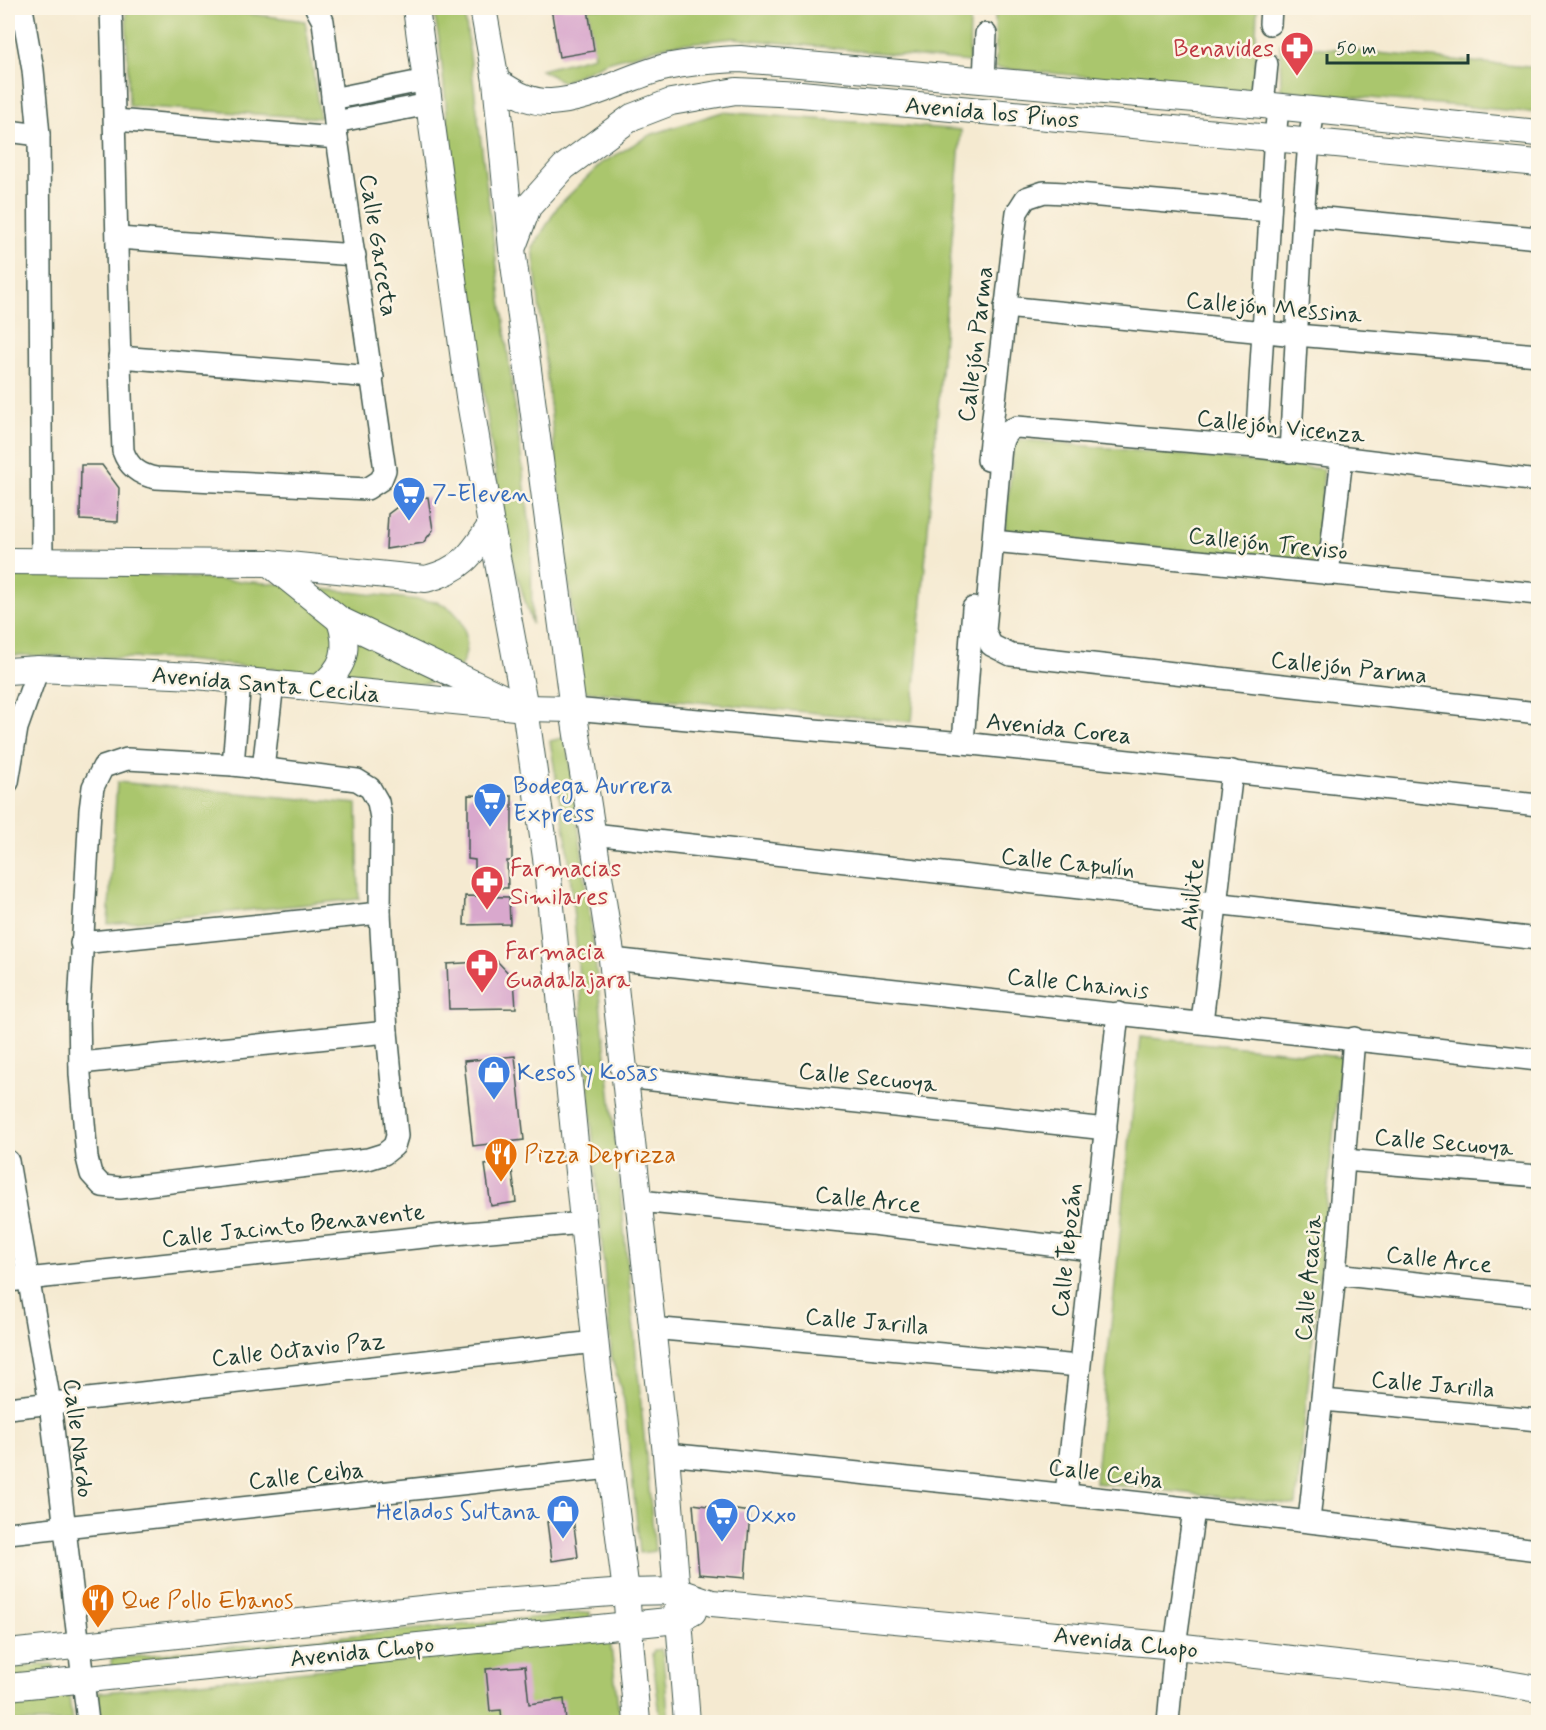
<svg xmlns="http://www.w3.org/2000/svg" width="1546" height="1730" viewBox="0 0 1546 1730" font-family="Mynerve,sans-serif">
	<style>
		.green { fill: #aac66d; stroke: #648250; stroke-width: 1.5 }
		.building { fill: #d9a8cd }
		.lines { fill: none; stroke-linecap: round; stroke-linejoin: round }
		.minor-casing { stroke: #3f574c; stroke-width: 24 }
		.tertiary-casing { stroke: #3f574c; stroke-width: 28 }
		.minor { stroke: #fff; stroke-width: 21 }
		.tertiary { stroke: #fff; stroke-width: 26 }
		.labels { text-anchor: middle; stroke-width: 5; stroke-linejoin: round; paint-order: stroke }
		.health-label { font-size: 24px; fill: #be3a42; stroke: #fcf5e5; text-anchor: start }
		.street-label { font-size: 24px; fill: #1f3d34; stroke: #fcf5e5 }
		.shop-label { font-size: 24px; fill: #366cbe; stroke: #fcf5e5; text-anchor: start }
		.food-label { font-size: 24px; fill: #c56008; stroke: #fcf5e5; text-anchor: start }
	</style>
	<rect width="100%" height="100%" fill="#fcf5e5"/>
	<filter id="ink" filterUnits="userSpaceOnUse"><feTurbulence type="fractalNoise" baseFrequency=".0167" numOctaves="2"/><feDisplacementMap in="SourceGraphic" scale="12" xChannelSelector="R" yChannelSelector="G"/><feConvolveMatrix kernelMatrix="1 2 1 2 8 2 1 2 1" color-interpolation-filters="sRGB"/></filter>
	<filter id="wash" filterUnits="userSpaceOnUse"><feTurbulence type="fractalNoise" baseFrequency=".008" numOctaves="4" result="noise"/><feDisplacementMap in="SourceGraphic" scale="24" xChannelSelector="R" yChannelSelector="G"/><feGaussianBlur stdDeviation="1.35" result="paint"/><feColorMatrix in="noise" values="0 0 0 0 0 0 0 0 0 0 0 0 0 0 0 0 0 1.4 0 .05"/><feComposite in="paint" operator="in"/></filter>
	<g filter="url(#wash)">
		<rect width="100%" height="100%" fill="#f5ead1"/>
		<g class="green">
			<polygon points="126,8 204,8 305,21 320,118 129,106"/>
			<polygon points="433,8 464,8 465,16 531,535 532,624 505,536 459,225 439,39"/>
			<polygon points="588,8 884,8 970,15 969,62 734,38 670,45 607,62 563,82 541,70 594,56"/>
			<polygon points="995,8 1257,8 1254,92 996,68"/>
			<polygon points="1280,44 1538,68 1538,113 1281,90"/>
			<polygon points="722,112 961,130 912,722 581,691 533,248 558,206 602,163 650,135"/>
			<polygon points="1014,439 1324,469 1316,564 1005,533"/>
			<path d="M8,572L152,575L280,584L437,602C442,605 449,607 453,611C473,629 471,670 444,680C437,682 428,683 420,684L173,659L8,655Z"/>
			<path d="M566,737C605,1007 629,1280 655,1551L640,1553L624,1400L612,1359L568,850L550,741Z"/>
			<polygon points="117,782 357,804 359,899 108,924"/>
			<polygon points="1140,1037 1341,1057 1296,1505 1095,1483"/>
			<polygon points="590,1612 590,1621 112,1672 111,1659"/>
			<polygon points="610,1639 620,1722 99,1722 96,1693"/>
			<polygon points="661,1649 663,1656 669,1722 661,1722 652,1654 654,1650"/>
			<polygon points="53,1664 56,1677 8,1682 8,1668"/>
			<polygon points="69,1696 72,1722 8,1722 8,1702"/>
		</g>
		<g id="blocks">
			<g class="building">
				<polygon points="551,8 588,8 594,51 559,57"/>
				<polygon points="81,465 102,465 119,488 118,522 80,520"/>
				<polygon points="428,497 433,530 423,543 386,549 388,514 408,499"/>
				<polygon points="468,795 512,796 512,861 507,861 508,888 475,888 475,860 468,859"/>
				<polygon points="465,896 509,897 510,924 464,925"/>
				<polygon points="497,961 514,979 516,1008 449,1009 447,964"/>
				<polygon points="515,1056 524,1140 473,1146 464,1061"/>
				<polygon points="511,1161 516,1202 491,1206 485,1165"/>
				<polygon points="693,1504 750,1512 745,1578 699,1574"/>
				<polygon points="573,1518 578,1557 552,1561 547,1522"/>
				<polygon points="525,1666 529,1704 564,1699 566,1722 502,1722 501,1710 490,1711 486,1669"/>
			</g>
		</g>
	</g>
	<g filter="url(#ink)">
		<use href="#blocks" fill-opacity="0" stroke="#3f574c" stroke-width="1.5"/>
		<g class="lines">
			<g class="minor-casing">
				<g id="minor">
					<polyline points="22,8 33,70 39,135 42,560"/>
					<path d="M111,8C116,155 117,304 123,451C129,468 140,475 156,478L367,489L381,480L385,470L337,138L323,21L316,8"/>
					<polyline points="1270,24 1271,8"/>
					<polyline points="984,81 986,34"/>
					<polyline points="332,99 426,80"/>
					<polyline points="1263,105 1267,64"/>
					<polyline points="115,120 337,138"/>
					<polyline points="335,122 429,104"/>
					<polyline points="8,131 39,135"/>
					<polyline points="1303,216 1538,238"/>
					<polyline points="118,238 355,255"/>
					<polyline points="1005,307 1296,335 1538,355"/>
					<polyline points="119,357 373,377"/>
					<polyline points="1256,447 1274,150 1278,107"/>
					<polyline points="1290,452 1303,216 1309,142 1314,110"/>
					<polyline points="988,460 1014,236 1017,212 1026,198 1044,192 1066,193 1270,211"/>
					<path d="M1538,481L1256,447L1017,427C1002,431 1001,445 1000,458L985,631L991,645L1011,655L1538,713"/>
					<polyline points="993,541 1538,594"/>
					<polyline points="1328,574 1342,458"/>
					<polyline points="573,709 963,743 1538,805"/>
					<polyline points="963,743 973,608"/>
					<polygon points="127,759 233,765 357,780 370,788 378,802 381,818 380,913 387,1032 397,1136 394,1146 384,1154 368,1159 120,1188 102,1186 91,1174 87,1158 80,1074 79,1006 90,810 93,787 103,767"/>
					<polyline points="233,765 240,680"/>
					<polyline points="263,769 273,683"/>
					<polyline points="8,782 17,728 38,669"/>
					<polyline points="593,834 1538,939"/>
					<polyline points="81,943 380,913"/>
					<polyline points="612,959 1538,1060"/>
					<polyline points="1202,1022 1232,771"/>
					<polyline points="80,1063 387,1032"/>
					<polyline points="625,1077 1106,1129"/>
					<polyline points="1344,1160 1538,1176"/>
					<polyline points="8,1161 50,1403 88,1722"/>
					<polyline points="639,1201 872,1224 1091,1250"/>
					<polyline points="1335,1274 1538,1296"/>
					<polyline points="8,1281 443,1235 584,1223"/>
					<polyline points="651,1328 1079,1366"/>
					<polyline points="1323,1400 1538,1420"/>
					<polyline points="8,1408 595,1342"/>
					<path d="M666,1454C957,1482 1248,1513 1538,1550"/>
					<polyline points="1066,1494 1118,1013"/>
					<polyline points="1309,1521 1335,1274 1354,1038"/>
					<polyline points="8,1533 610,1468"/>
					<polyline points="1168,1722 1175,1646 1194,1510"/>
				</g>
			</g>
			<g class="tertiary-casing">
				<g id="tertiary">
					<polyline points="416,8 469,396 491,525 525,708 546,858 598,1368 626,1592 637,1722"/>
					<polyline points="483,8 496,81 512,249 573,709 612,959 666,1454 687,1722"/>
					<path d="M496,81C513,92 529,103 551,102C590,100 625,78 662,68C688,62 713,60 740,59L1263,105L1538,133"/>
					<polyline points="514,244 528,207 564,167 632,117 671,102 736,91 801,94 1538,163"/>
					<path d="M8,561L269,563L426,579C461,570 472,555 491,525"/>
					<polyline points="269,563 340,620 525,708 573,709"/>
					<polyline points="8,671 38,669 196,676 525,708"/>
					<path d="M319,688C344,668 350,651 340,620"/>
					<polyline points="8,1653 487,1602 626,1592 677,1591 712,1603 1175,1646 1490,1681 1538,1689"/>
					<polyline points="8,1687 678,1620 693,1612"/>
				</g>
			</g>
			<use href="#minor" class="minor"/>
			<use href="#tertiary" class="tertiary"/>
		</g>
	</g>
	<defs>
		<g id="pharmacy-pin" transform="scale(1.725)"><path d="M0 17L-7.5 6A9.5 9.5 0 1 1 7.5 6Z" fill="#e0444e" stroke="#fcf5e5"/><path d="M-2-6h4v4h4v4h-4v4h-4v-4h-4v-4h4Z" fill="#fff"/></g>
		<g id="supermarket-pin" transform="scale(1.725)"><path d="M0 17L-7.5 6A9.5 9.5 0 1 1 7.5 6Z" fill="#3f7fe0" stroke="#fcf5e5"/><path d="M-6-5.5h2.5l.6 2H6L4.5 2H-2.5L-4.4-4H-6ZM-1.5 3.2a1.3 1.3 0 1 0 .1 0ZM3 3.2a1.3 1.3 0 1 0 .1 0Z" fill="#fff"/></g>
		<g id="shop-pin" transform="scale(1.725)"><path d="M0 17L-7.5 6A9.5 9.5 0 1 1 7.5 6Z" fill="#3f7fe0" stroke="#fcf5e5"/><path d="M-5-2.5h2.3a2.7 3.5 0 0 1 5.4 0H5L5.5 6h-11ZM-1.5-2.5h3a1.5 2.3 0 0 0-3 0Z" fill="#fff"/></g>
		<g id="restaurant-pin" transform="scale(1.725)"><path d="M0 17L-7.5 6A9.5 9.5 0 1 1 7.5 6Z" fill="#e8710a" stroke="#fcf5e5"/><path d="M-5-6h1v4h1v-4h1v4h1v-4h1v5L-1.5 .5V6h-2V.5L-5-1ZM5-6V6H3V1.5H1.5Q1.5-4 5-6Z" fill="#fff"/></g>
	</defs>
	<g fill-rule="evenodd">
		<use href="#pharmacy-pin" x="1297" y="48"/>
		<use href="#supermarket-pin" x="409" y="493"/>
		<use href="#supermarket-pin" x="490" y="799"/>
		<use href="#pharmacy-pin" x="487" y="882"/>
		<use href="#pharmacy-pin" x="482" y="965"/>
		<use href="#shop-pin" x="494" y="1072"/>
		<use href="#restaurant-pin" x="501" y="1154"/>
		<use href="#shop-pin" x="563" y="1511"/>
		<use href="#supermarket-pin" x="722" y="1514"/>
		<use href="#restaurant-pin" x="98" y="1600"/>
	</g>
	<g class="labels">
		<g class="health-label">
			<text x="1274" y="56" text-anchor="end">Benavides</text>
			<text x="510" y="876">Farmacias<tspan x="510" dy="28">Similares</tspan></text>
			<text x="505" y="959">Farmacia<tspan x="505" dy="28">Guadalajara</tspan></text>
		</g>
		<g class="street-label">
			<text transform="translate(992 112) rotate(5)" y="8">Avenida los Pinos</text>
			<text transform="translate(379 245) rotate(81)" y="8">Calle Garceta</text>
			<text transform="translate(1274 307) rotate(5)" y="8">Callejón Messina</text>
			<text transform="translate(975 344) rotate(-83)" y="8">Callejón Parma</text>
			<text transform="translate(1281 426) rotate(6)" y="8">Callejón Vicenza</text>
			<text transform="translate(1268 543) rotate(6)" y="8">Callejón Treviso</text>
			<text transform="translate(1349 667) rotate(6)" y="8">Callejón Parma</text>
			<text transform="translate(266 684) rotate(5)" y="8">Avenida Santa Cecilia</text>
			<text transform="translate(1059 728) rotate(6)" y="8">Avenida Corea</text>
			<text transform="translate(1068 862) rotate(6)" y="8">Calle Capulín</text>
			<text transform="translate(1192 894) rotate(-84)" y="8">Ahilite</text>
			<text transform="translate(1078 983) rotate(6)" y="8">Calle Chainis</text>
			<text transform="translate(868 1077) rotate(6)" y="8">Calle Secuoya</text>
			<text transform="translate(1444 1142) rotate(5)" y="8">Calle Secuoya</text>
			<text transform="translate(868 1199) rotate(6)" y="8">Calle Arce</text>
			<text transform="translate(293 1225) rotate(-6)" y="8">Calle Jacinto Benavente</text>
			<text transform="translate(1066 1250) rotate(-84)" y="8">Calle Tepozán</text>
			<text transform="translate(1439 1259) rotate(6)" y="8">Calle Arce</text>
			<text transform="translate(1308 1278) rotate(-85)" y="8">Calle Acacia</text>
			<text transform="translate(867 1321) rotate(5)" y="8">Calle Jarilla</text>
			<text transform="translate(298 1349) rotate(-6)" y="8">Calle Octavio Paz</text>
			<text transform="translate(1433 1384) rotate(5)" y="8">Calle Jarilla</text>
			<text transform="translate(79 1438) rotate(83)" y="8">Calle Nardo</text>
			<text transform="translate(1106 1473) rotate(7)" y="8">Calle Ceiba</text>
			<text transform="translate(306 1475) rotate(-6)" y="8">Calle Ceiba</text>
			<text transform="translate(1126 1642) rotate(6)" y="8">Avenida Chopo</text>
			<text transform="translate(362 1651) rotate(-6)" y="8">Avenida Chopo</text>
		</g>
		<g class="shop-label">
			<text x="432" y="501">7-Eleven</text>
			<text x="513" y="793">Bodega Aurrera<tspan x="513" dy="28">Express</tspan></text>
			<text x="517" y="1080">Kesos y Kosas</text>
			<text x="540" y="1519" text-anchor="end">Helados Sultana</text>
			<text x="745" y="1522">Oxxo</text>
		</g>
		<g class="food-label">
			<text x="524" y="1162">Pizza Deprizza</text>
			<text x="121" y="1608">Que Pollo Ebanos</text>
		</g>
	</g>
	<rect width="1546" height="1730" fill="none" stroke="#fcf5e5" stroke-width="30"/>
	<path d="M1327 54v9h141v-9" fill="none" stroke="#1f3d34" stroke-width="3"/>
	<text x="1336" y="54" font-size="18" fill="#1f3d34" stroke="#fcf5e5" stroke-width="4.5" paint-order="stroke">50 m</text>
</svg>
